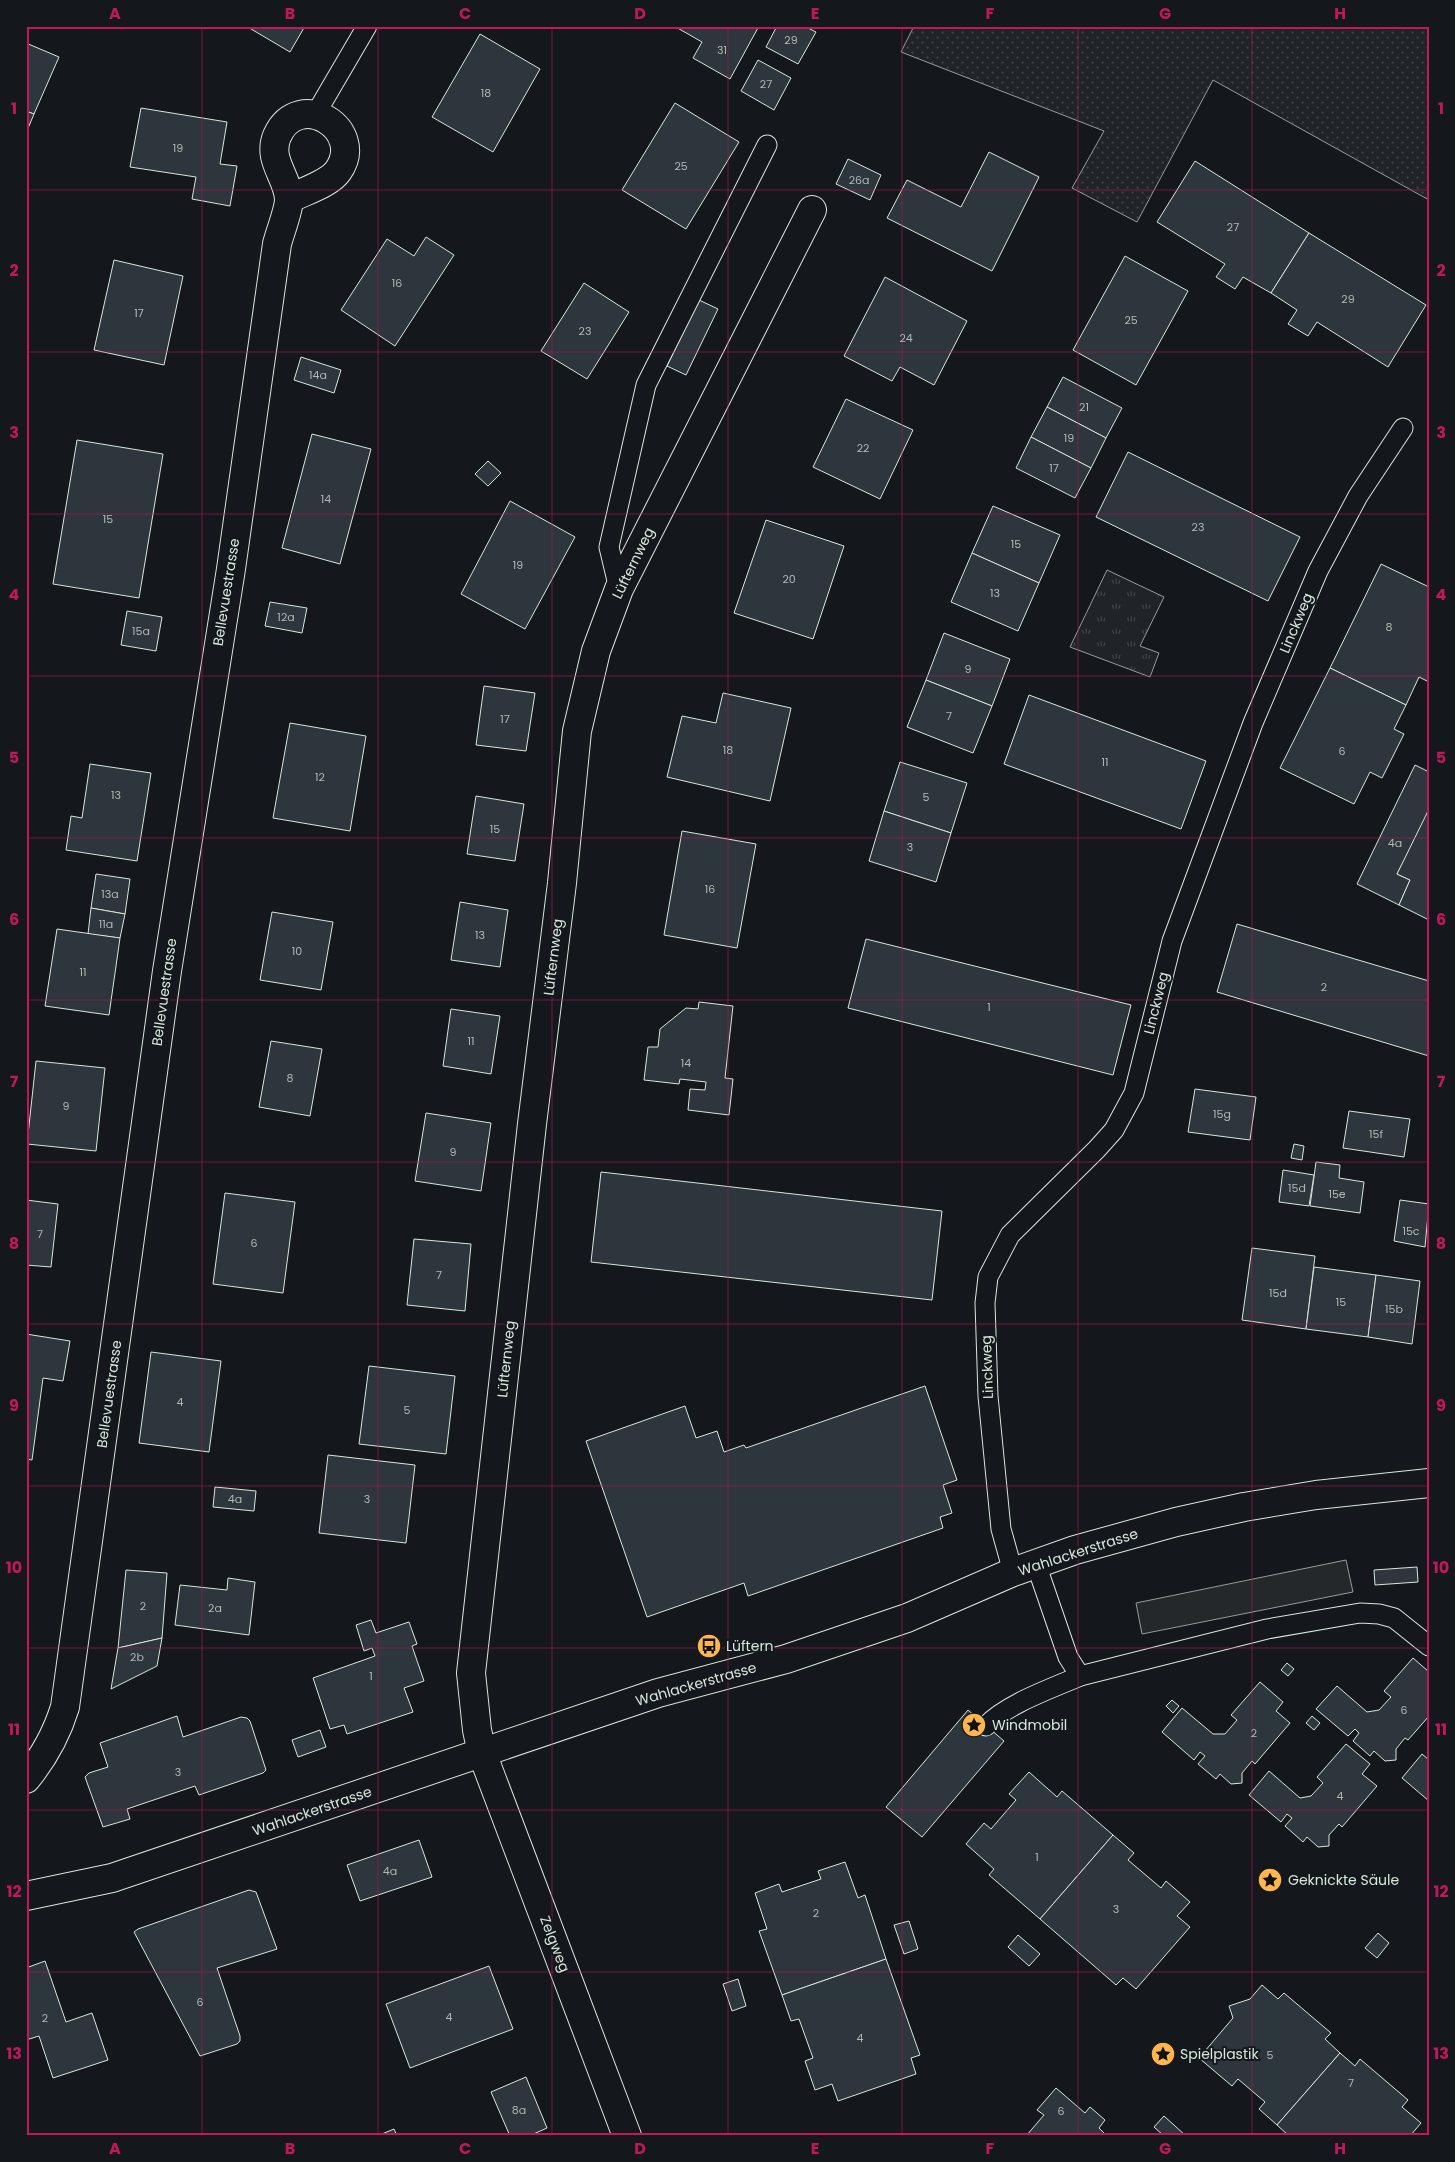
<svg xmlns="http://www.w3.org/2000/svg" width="1455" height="2162" viewBox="0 0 1455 2162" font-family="Poppins,sans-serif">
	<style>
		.grass { fill: url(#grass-dots); stroke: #939e99 }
		.park { fill: url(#park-tufts); stroke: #939e99 }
		.parking { fill: #24282b; stroke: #939e99 }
		.building { fill: #2c363c; stroke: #d8e6dc }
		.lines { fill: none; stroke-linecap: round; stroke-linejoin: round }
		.lane-casing { stroke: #d8e6dc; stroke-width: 21 }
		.street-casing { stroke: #d8e6dc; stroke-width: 30 }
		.secondary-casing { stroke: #d8e6dc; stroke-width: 30 }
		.lane { stroke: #14181c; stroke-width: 19 }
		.street { stroke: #14181c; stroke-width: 28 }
		.secondary { stroke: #14181c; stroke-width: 28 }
		.grid { fill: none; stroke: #c2185b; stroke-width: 1; stroke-opacity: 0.55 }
		.labels { text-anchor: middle; stroke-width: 4; stroke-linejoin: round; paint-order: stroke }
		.number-label { font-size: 11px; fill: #adbab4 }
		.street-label { font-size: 14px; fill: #d8e6dc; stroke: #14181c }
		.poi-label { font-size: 14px; fill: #d8e6dc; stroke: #14181c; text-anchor: start }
		.neatline { fill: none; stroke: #c2185b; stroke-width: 2 }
		.grid-label { font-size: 16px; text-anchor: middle; font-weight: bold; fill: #c2185b }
	</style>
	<defs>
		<pattern id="grass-dots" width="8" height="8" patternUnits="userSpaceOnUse" patternTransform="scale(1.25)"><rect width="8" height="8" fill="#202428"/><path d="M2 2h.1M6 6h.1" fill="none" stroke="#404447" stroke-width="1.8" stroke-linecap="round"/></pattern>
		<pattern id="park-tufts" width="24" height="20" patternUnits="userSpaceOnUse" patternTransform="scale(1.25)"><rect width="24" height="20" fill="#202428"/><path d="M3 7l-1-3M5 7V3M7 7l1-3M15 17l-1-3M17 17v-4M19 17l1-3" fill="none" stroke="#404447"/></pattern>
	</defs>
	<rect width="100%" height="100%" fill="#14181c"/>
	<polygon class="grass" points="914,26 1429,26 1429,200 1213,80 1137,222 1072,188 1104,131 901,52"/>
	<polygon class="park" points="1107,570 1164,597 1140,646 1159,653 1150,677 1070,647"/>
	<polygon class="parking" points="1346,1560 1353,1592 1142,1634 1136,1603"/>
	<g class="building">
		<polygon points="246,26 305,26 290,52"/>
		<polygon points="674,26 759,26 730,79 693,58 702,42"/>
		<polygon points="777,26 804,26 816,32 798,64 766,47"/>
		<polygon points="480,34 540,69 493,152 432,117"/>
		<polygon points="26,43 59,57 34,114 26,111"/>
		<polygon points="758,60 791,78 774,110 741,91"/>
		<polygon points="675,103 739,142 686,229 622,190"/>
		<polygon points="141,108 227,122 220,164 237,166 230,206 192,199 196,177 130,167"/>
		<polygon points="26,111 34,114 26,133"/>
		<polygon points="989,152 1039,177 992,271 887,218 907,180 961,207"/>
		<polygon points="848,159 881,175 870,200 836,184"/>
		<polygon points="1195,161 1309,233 1271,293 1243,277 1235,289 1216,277 1225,264 1157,222"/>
		<polygon points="1309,233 1426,305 1388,367 1317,322 1308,336 1288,324 1297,310 1271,293"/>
		<polygon points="426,237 454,255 395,346 341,310 387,239 414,256"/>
		<polygon points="1125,256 1188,291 1136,385 1073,350"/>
		<polygon points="114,260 183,276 164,365 94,350"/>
		<polygon points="885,277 967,321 934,385 900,367 892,381 844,356"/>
		<polygon points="584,283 629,312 587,379 541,351"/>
		<polygon points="699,300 718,309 686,375 667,366"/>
		<polygon points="301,357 341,370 334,393 294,380"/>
		<polygon points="1063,377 1122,408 1106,438 1047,407"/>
		<polygon points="846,399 913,430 880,499 813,467"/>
		<polygon points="1047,407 1106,438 1091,468 1031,437"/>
		<polygon points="312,434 371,449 340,564 282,548"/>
		<polygon points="1031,437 1091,468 1075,498 1016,468"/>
		<polygon points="77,440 163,454 139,598 53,584"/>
		<polygon points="1128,452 1300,537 1268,601 1096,517"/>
		<polygon points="488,461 501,473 488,486 475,474"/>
		<polygon points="510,501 575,537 525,629 461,594"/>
		<polygon points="993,506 1060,535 1039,583 972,553"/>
		<polygon points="766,520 844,546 813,639 734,613"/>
		<polygon points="972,553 1039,583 1018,631 951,602"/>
		<polygon points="1381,564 1429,587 1429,682 1419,677 1406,705 1330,668"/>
		<polygon points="270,602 307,608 302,633 265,626"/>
		<polygon points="127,611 162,617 156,651 121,645"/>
		<polygon points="944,633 1010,659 992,706 926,680"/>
		<polygon points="1330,668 1406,705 1394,729 1404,734 1382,778 1370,772 1354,804 1280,768"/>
		<polygon points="926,680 992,706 973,753 907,727"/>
		<polygon points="484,686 535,693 526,751 476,745"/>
		<polygon points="723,693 791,708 770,801 667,777 682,716 716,723"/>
		<polygon points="1029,695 1206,761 1181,829 1004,764"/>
		<polygon points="290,723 366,736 350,831 273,818"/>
		<polygon points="900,762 967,783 951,833 884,811"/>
		<polygon points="90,764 151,773 137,861 66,850 71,816 82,818"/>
		<polygon points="1415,765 1429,772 1429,812 1397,874 1410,880 1399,905 1357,884"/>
		<polygon points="476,796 524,804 515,861 467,854"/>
		<polygon points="884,811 951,833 936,882 869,861"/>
		<polygon points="1428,811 1429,812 1429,920 1399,905 1410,880 1397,874"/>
		<polygon points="682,831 756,844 737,948 664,935"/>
		<polygon points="96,874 130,879 125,914 91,908"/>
		<polygon points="460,902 508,910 500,967 451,960"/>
		<polygon points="91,908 125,914 120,938 88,934"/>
		<polygon points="272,912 333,922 321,990 260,980"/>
		<polygon points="1237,924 1429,981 1429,1056 1217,992"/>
		<polygon points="57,929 120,938 109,1015 45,1006"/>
		<polygon points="866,939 1131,1005 1113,1075 848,1008"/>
		<polygon points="699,1002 733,1006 725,1078 733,1079 729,1115 688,1110 690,1089 705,1090 706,1082 680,1079 679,1084 644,1080 648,1047 658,1047 660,1029 686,1008 698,1009"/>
		<polygon points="451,1009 500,1016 491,1074 443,1066"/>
		<polygon points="271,1041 322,1049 310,1116 259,1107"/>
		<polygon points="36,1061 105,1068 96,1151 27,1144"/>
		<polygon points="1195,1089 1256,1097 1250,1140 1188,1132"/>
		<polygon points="1349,1111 1410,1119 1404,1157 1343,1148"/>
		<polygon points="426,1113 491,1123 481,1191 415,1181"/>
		<polygon points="1294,1144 1304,1146 1302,1160 1291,1158"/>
		<polygon points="1316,1162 1340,1165 1339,1178 1364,1182 1360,1213 1310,1206"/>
		<polygon points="1283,1170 1314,1175 1309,1206 1279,1202"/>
		<polygon points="601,1172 942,1211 932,1300 591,1262"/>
		<polygon points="225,1193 295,1202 283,1293 213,1284"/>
		<polygon points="26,1200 58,1204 51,1267 26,1265"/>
		<polygon points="1400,1200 1429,1204 1425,1247 1394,1241"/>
		<polygon points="414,1239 471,1244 465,1311 407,1305"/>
		<polygon points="1252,1248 1315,1256 1306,1329 1242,1320"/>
		<polygon points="1314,1267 1376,1275 1368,1337 1306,1329"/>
		<polygon points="1376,1275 1420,1281 1412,1344 1368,1337"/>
		<polygon points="26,1334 70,1341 63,1381 43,1378 32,1460 26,1459"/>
		<polygon points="151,1352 221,1361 209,1452 139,1443"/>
		<polygon points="369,1366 455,1376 446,1454 359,1444"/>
		<polygon points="925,1386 957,1480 943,1485 952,1513 940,1517 943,1528 748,1596 744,1583 647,1617 586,1441 685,1406 696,1438 717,1431 724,1452 744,1445 746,1448"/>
		<polygon points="328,1455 415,1465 406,1543 319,1533"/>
		<polygon points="215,1487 256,1491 254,1511 213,1507"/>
		<polygon points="1417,1567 1418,1582 1375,1585 1374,1570"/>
		<polygon points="126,1570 167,1573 162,1638 118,1648"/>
		<polygon points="228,1578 255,1582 249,1635 175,1625 180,1585 227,1590"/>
		<polygon points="371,1620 376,1633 409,1622 417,1644 412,1646 424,1681 404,1688 413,1712 347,1734 344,1725 330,1729 313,1678 375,1656 372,1648 364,1651 356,1625"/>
		<polygon points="162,1638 157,1666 111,1689 118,1648"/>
		<polygon points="1413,1658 1429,1672 1429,1716 1408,1740 1405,1738 1396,1749 1396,1760 1385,1761 1374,1751 1370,1756 1353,1741 1359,1733 1355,1729 1348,1736 1316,1709 1337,1686 1367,1712 1379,1710 1391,1697 1384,1691"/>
		<polygon points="1287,1663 1294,1669 1288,1676 1281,1670"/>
		<polygon points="1260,1682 1283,1702 1276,1711 1290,1723 1255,1764 1252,1761 1242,1773 1242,1783 1231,1784 1220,1774 1216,1779 1198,1764 1205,1756 1200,1752 1194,1760 1162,1732 1182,1708 1213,1734 1225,1734 1237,1720 1231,1715"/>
		<polygon points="1172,1700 1179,1706 1173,1713 1166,1706"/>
		<polygon points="968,1710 1004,1741 922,1837 886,1807"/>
		<polygon points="177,1716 183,1737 241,1717 247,1718 250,1721 266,1770 263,1773 199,1795 195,1786 127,1809 130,1819 103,1827 85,1777 89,1773 108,1767 100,1743"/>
		<polygon points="1312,1716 1320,1723 1314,1730 1306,1723"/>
		<polygon points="320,1730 326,1747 298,1757 292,1740"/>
		<polygon points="1346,1744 1370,1764 1362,1774 1377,1786 1342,1827 1339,1824 1329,1835 1329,1846 1318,1847 1307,1837 1303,1842 1285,1826 1292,1818 1287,1814 1281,1822 1249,1795 1269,1771 1300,1798 1311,1796 1323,1783 1317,1777"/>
		<polygon points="1422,1754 1429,1760 1429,1801 1402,1778"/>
		<polygon points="1029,1772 1057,1797 1062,1791 1113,1835 1040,1919 989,1875 994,1869 966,1844 984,1823 991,1829 1016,1800 1009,1794"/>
		<polygon points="1113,1835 1134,1853 1128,1860 1161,1888 1166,1881 1190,1902 1177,1916 1190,1927 1136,1989 1123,1978 1116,1985 1040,1919"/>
		<polygon points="419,1840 432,1877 360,1901 347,1865"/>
		<polygon points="845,1862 858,1898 865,1895 886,1959 782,1995 759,1931 767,1929 755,1893 779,1884 782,1892 821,1879 818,1871"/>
		<polygon points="249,1890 256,1892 277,1949 217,1968 240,2036 240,2041 237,2044 200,2056 134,1932 138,1929"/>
		<polygon points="909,1921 918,1949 904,1954 894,1925"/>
		<polygon points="1378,1933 1389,1943 1377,1958 1365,1948"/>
		<polygon points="1018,1935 1040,1954 1029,1966 1008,1947"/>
		<polygon points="886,1959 920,2055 911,2058 916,2074 838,2101 832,2084 815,2090 805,2061 813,2058 799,2019 791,2021 782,1995"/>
		<polygon points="45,1961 66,2022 92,2013 108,2060 53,2078 39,2036 26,2040 26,1968"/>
		<polygon points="489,1966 513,2029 410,2068 386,2004"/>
		<polygon points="738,1979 746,2006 732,2011 723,1984"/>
		<polygon points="1262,1985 1278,1999 1284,1993 1331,2033 1325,2039 1340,2053 1277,2125 1259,2109 1265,2102 1238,2079 1232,2086 1199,2058 1233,2018 1229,2006 1250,1999"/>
		<polygon points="1340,2053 1355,2066 1360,2059 1408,2100 1402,2107 1421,2123 1410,2136 1289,2136 1277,2125"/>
		<polygon points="526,2077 547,2128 529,2136 510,2136 491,2092"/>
		<polygon points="1056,2088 1085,2113 1090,2107 1105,2120 1099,2128 1107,2136 1026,2136 1044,2115 1037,2110"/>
		<polygon points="1164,2116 1186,2136 1164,2136 1154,2127"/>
		<polygon points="394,2129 397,2136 377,2136"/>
	</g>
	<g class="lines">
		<g class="lane-casing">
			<g id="lane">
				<polyline points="315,115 367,26"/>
				<polyline points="619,589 609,547 646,385 767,145"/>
				<polyline points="1036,1564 1068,1657 1080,1676 1267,1629 1360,1613 1379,1614 1394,1618 1429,1646"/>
				<polyline points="1013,1572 1001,1529 988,1396 985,1303 988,1277 1010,1235 1097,1149 1114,1130 1134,1093 1172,941 1253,723 1318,571 1358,496 1403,428"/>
				<path d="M986,1726C1006,1704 1053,1688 1080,1676"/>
			</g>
		</g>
		<g class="street-casing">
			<g id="street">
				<path d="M26,1779C44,1757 57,1733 65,1707L167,971L231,569L277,244C280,232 289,210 289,199C288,177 267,160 277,136C299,87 367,130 338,171C329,184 304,191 289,199"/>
				<polyline points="627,2136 482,1753 477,1730 471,1673 532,1124 562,883 577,731 596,651 619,589 812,210"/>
			</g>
		</g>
		<g class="secondary-casing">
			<polyline id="secondary" points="26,1896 112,1878 658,1693 786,1659 907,1618 1013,1572 1075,1550 1176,1522 1244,1507 1316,1495 1429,1483"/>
		</g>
		<use href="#lane" class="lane"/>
		<use href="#street" class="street"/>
		<use href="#secondary" class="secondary"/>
	</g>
	<path class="grid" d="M202,26V2136M378,26V2136M552,26V2136M728,26V2136M902,26V2136M1078,26V2136M1252,26V2136M26,190H1429M26,352H1429M26,514H1429M26,676H1429M26,838H1429M26,1000H1429M26,1162H1429M26,1324H1429M26,1486H1429M26,1648H1429M26,1810H1429M26,1972H1429"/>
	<defs>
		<g id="bus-disc" transform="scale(1.25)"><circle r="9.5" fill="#ffb74d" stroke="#14181c"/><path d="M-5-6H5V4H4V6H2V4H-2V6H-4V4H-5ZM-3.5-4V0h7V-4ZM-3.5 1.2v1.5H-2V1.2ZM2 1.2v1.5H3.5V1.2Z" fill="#111"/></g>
		<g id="sight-disc" transform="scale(1.25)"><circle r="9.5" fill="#ffb74d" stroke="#14181c"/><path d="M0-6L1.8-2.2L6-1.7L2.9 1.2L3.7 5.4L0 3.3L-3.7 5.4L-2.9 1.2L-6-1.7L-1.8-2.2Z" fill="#111"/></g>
	</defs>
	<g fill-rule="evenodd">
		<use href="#bus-disc" x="709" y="1646"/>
		<use href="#sight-disc" x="974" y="1725"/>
		<use href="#sight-disc" x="1270" y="1880"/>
		<use href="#sight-disc" x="1163" y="2054"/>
	</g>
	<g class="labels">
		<g class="number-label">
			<text x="791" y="44">29</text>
			<text x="722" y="54">31</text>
			<text x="766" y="88">27</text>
			<text x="486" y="97">18</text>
			<text x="178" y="152">19</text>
			<text x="681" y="170">25</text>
			<text x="859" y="184">26a</text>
			<text x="1233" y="231">27</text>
			<text x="397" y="287">16</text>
			<text x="1348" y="303">29</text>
			<text x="139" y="317">17</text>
			<text x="1131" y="324">25</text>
			<text x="585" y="335">23</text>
			<text x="906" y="342">24</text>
			<text x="318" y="379">14a</text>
			<text x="1084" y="411">21</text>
			<text x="1069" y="442">19</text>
			<text x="863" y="452">22</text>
			<text x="1054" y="472">17</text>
			<text x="326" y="503">14</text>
			<text x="108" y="523">15</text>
			<text x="1198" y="531">23</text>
			<text x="1016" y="548">15</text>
			<text x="518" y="569">19</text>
			<text x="789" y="583">20</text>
			<text x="995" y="597">13</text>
			<text x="286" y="621">12a</text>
			<text x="1389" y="631">8</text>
			<text x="141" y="635">15a</text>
			<text x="968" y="673">9</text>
			<text x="949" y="720">7</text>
			<text x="505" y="723">17</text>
			<text x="728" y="754">18</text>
			<text x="1342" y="755">6</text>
			<text x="1105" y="766">11</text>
			<text x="320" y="781">12</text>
			<text x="116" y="799">13</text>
			<text x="926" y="801">5</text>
			<text x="495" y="833">15</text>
			<text x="1395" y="847">4a</text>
			<text x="910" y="851">3</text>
			<text x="710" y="893">16</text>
			<text x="110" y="898">13a</text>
			<text x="106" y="928">11a</text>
			<text x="480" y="939">13</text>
			<text x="297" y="955">10</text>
			<text x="83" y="976">11</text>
			<text x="1324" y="991">2</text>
			<text x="989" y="1011">1</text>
			<text x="471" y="1045">11</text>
			<text x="686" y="1067">14</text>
			<text x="290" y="1082">8</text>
			<text x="66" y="1110">9</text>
			<text x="1222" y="1118">15g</text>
			<text x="1376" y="1138">15f</text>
			<text x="453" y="1156">9</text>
			<text x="1297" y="1192">15d</text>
			<text x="1337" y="1198">15e</text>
			<text x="1411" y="1235">15c</text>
			<text x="40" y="1238">7</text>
			<text x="254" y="1247">6</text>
			<text x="439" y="1279">7</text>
			<text x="1278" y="1297">15d</text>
			<text x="1341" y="1306">15</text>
			<text x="1394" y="1313">15b</text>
			<text x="180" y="1406">4</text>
			<text x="407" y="1414">5</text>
			<text x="235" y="1503">4a</text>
			<text x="367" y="1503">3</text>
			<text x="143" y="1610">2</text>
			<text x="215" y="1612">2a</text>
			<text x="137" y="1661">2b</text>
			<text x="371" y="1680">1</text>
			<text x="1404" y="1714">6</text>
			<text x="1254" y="1737">2</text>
			<text x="178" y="1776">3</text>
			<text x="1340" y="1800">4</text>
			<text x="1037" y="1861">1</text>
			<text x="390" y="1875">4a</text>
			<text x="1116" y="1913">3</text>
			<text x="816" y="1917">2</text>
			<text x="200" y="2006">6</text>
			<text x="449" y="2021">4</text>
			<text x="45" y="2022">2</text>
			<text x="860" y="2042">4</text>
			<text x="1270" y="2059">5</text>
			<text x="1351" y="2087">7</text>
			<text x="519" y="2114">8a</text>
			<text x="1061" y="2115">6</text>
		</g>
		<g class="street-label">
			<text transform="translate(633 563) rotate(-64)" y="5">Lüfternweg</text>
			<text transform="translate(226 592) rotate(-81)" y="5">Bellevuestrasse</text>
			<text transform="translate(1296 623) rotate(-67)" y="5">Linckweg</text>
			<text transform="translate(553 957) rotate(-83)" y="5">Lüfternweg</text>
			<text transform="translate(164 992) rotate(-82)" y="5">Bellevuestrasse</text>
			<text transform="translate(1156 1003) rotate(-76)" y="5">Linckweg</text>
			<text transform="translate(506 1359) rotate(-84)" y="5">Lüfternweg</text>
			<text transform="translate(987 1367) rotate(-92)" y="5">Linckweg</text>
			<text transform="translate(109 1394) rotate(-82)" y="5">Bellevuestrasse</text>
			<text transform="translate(1078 1552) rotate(-18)" y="5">Wahlackerstrasse</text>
			<text transform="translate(696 1684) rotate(-16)" y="5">Wahlackerstrasse</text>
			<text transform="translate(312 1811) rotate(-19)" y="5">Wahlackerstrasse</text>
			<text transform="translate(555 1944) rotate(69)" y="5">Zelgweg</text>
		</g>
		<g class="poi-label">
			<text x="726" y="1651">Lüftern</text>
			<text x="992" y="1730">Windmobil</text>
			<text x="1288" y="1885">Geknickte Säule</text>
			<text x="1180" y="2059">Spielplastik</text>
		</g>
	</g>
	<rect width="1455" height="2162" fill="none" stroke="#14181c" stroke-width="55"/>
	<rect x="28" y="28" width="1400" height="2106" class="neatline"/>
	<g class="grid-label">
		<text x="115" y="19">A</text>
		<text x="290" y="19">B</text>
		<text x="465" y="19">C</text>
		<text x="640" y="19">D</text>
		<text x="815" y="19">E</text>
		<text x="990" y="19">F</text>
		<text x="1165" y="19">G</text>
		<text x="1340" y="19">H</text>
		<text x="14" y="114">1</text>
		<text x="1441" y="114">1</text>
		<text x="14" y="276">2</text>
		<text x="1441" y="276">2</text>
		<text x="14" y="438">3</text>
		<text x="1441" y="438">3</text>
		<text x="14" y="600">4</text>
		<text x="1441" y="600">4</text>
		<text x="14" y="763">5</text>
		<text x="1441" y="763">5</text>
		<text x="14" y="925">6</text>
		<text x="1441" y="925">6</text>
		<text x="14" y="1087">7</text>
		<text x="1441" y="1087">7</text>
		<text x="14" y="1249">8</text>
		<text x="1441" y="1249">8</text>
		<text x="14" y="1411">9</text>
		<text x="1441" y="1411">9</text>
		<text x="14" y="1573">10</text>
		<text x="1441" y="1573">10</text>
		<text x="14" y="1735">11</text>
		<text x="1441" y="1735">11</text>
		<text x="14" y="1897">12</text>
		<text x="1441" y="1897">12</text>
		<text x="14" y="2059">13</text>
		<text x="1441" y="2059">13</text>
		<text x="115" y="2154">A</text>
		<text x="290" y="2154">B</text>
		<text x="465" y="2154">C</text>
		<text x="640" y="2154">D</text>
		<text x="815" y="2154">E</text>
		<text x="990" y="2154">F</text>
		<text x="1165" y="2154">G</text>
		<text x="1340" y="2154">H</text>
	</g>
</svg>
